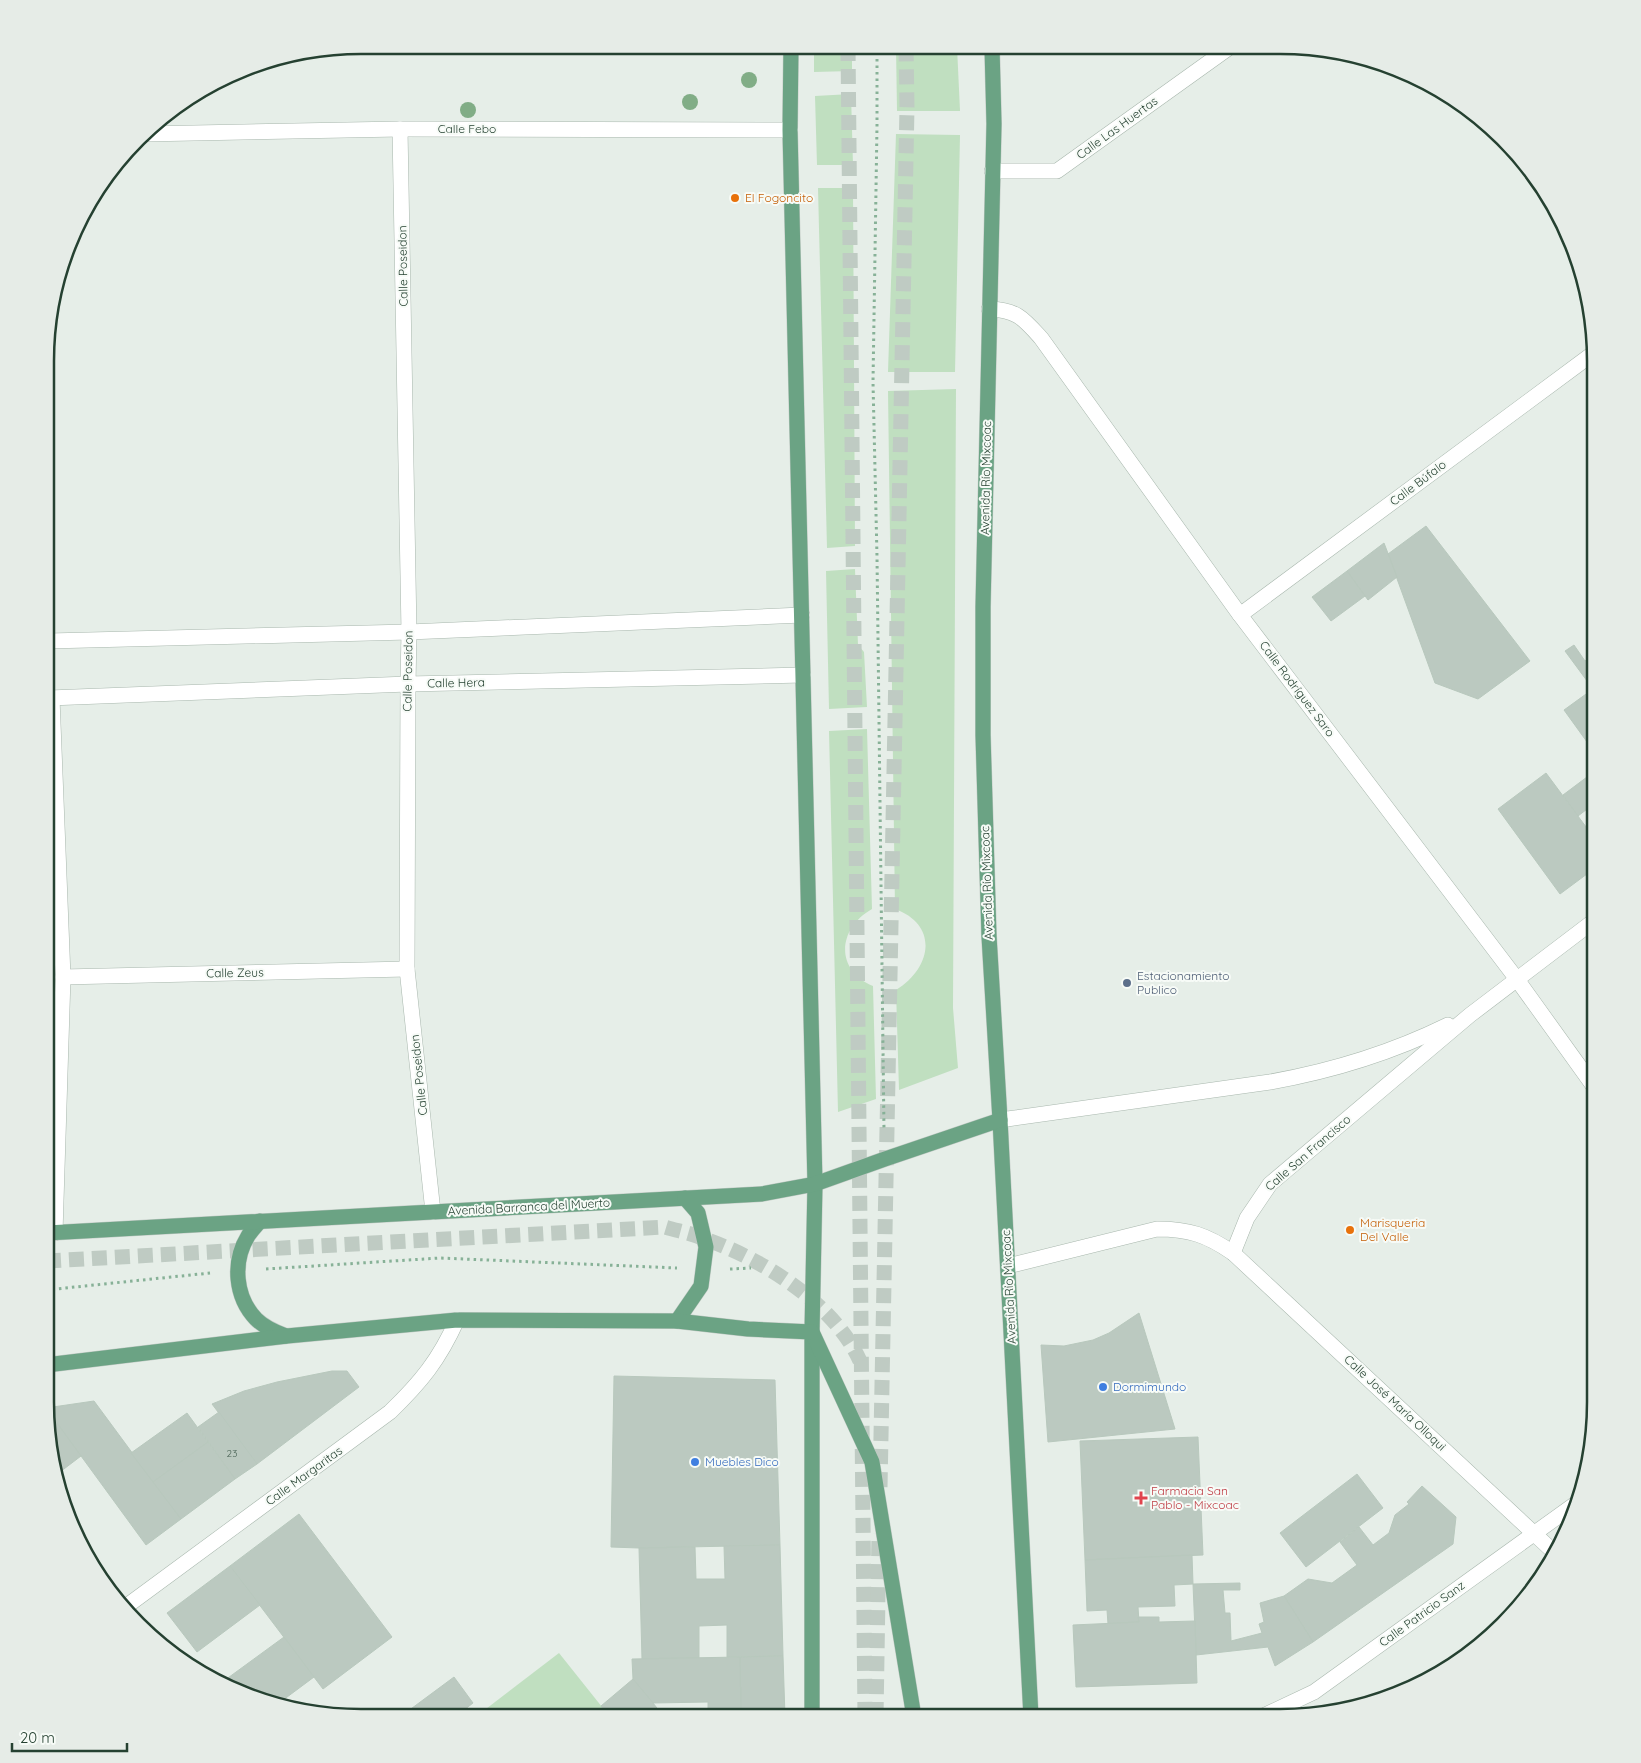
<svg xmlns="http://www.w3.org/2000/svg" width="1641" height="1763" viewBox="0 0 1641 1763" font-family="Quicksand,sans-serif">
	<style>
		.green { fill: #c0dfc0 }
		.building { fill: #bbc9c0; stroke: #b8c8bd }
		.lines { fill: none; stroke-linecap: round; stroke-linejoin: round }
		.highway-tunnel { stroke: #bfcbc3; stroke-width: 15; stroke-dasharray: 15 8; stroke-linecap: butt }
		.minor-casing { stroke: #a8b7ad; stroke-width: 16 }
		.major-casing { stroke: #c2cac5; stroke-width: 16 }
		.path { stroke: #87b197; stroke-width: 3; stroke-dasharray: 2.5 4; stroke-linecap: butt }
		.minor { stroke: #fff; stroke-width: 15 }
		.major { stroke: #6ba384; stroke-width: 15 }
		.tree { fill: #81ad86 }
		.food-dot { fill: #e8710a; stroke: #f7fbf7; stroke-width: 2 }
		.service-dot { fill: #5c6f8a; stroke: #f7fbf7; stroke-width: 2 }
		.shop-dot { fill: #3f7fe0; stroke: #f7fbf7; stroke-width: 2 }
		.health-dot { fill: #e0444e; stroke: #f7fbf7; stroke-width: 2 }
		.labels { text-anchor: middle; stroke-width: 4; stroke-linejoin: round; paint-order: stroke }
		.number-label { font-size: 10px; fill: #4a6355 }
		.street-label { font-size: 12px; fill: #254131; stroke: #f7fbf7 }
		.food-label { font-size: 12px; fill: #c56008; stroke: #f7fbf7; text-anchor: start }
		.service-label { font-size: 12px; fill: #4e5e75; stroke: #f7fbf7; text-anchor: start }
		.shop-label { font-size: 12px; fill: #366cbe; stroke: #f7fbf7; text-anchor: start }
		.health-label { font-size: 12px; fill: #be3a42; stroke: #f7fbf7; text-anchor: start }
		.rim { fill: none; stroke: #254131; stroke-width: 2.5 }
	</style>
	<rect width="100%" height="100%" fill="#e6eee8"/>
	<g class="green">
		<polygon points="814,46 852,46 852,71 814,72"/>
		<polygon points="896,46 957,47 960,111 897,111"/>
		<polygon points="851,94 853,165 817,165 815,96"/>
		<polygon points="896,134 960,135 955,372 888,372"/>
		<polygon points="818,188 853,188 855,546 827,548"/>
		<path d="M956,389L953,1008L958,1068L899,1090L896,990C932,968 939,925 895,909L888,391Z"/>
		<polygon points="855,569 858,645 864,652 867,707 829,709 826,571"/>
		<path d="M867,729L872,909C838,928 834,970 873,986L876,1099L838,1112L829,731Z"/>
		<polygon points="559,1653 610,1717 486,1717 482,1712"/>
	</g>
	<g class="building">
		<polygon points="1426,526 1530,661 1478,699 1435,683 1388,554"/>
		<polygon points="1384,543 1397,577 1368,600 1347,571"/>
		<polygon points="1347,571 1365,596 1331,621 1312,597"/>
		<polygon points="1574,645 1585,661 1592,656 1595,661 1595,753 1564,710 1593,689 1565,651"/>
		<polygon points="1595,771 1595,803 1578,816 1563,795"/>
		<polygon points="1546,773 1595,839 1595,868 1560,894 1498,809"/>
		<polygon points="1139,1313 1175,1429 1048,1442 1041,1345 1064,1346 1093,1340 1109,1333"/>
		<polygon points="332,1371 347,1371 359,1387 257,1464 212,1404 244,1391 277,1382"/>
		<polygon points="614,1376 775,1380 780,1545 639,1548 611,1547"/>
		<polygon points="94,1401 181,1519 146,1545 46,1408"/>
		<polygon points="46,1412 49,1412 81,1456 56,1475 46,1423"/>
		<polygon points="219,1412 257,1464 235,1479 198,1427"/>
		<polygon points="187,1413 208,1442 153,1482 131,1453"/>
		<polygon points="1198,1437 1203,1555 1085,1560 1080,1441"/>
		<polygon points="208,1442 235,1479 181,1519 153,1482"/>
		<polygon points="1357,1474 1383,1508 1306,1567 1280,1533"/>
		<polygon points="1422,1486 1456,1517 1453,1544 1313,1642 1284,1596 1308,1579 1332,1583 1357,1565 1340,1542 1359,1527 1373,1545 1389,1533 1395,1515 1409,1504 1407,1502"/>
		<polygon points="299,1514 392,1637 323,1689 230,1566"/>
		<polygon points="780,1545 783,1656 727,1657 727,1625 699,1626 699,1658 642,1659 639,1548 695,1547 696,1579 725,1579 724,1546"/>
		<polygon points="1192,1555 1193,1584 1174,1585 1175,1606 1138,1607 1139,1622 1108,1624 1107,1610 1087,1611 1085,1560"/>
		<polygon points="230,1566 260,1605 197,1652 167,1613"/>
		<polygon points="1240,1583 1240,1590 1223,1590 1225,1613 1230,1613 1231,1641 1262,1633 1259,1624 1264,1622 1260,1603 1284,1596 1313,1642 1275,1666 1268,1647 1196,1655 1193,1584"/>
		<polygon points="1138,1617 1159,1617 1159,1622 1195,1621 1197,1683 1076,1687 1073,1625 1139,1622"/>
		<polygon points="284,1637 314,1677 275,1706 221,1683"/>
		<polygon points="783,1656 785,1717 741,1717 740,1657"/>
		<polygon points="740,1657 741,1717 708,1717 708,1702 653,1703 633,1679 632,1659"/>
		<polygon points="454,1677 473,1703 455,1717 400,1717"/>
		<polygon points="633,1679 653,1703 664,1717 610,1717 601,1706"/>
	</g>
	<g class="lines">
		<g class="highway-tunnel">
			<polyline points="848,46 865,1717"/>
			<path d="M46,1261L665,1227C678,1231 690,1233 702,1238C761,1258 834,1303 860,1361"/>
			<polyline points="880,1487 907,107 906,47"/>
			<polyline points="876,1717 879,1533"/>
		</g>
		<g class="minor-casing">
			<g id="minor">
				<polyline points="400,129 409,632 408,684 407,969 433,1212"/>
				<polyline points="144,134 400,129 790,130"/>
				<polyline points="992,171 1057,171 1230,47"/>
				<path d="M989,309C1017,310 1023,318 1041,338L1240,615L1516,978L1595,1088"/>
				<polyline points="1240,615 1595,352"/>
				<polyline points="49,641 409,632 802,615"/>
				<polyline points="49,698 408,684 803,675"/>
				<polyline points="52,698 63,977 55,1233"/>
				<polyline points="63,977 407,969"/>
				<path d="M1000,1120L1270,1082C1332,1071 1391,1053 1448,1025"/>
				<polyline points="1233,1253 1247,1218 1270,1184 1470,1015 1595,920"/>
				<path d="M1008,1266L1157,1229C1189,1229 1207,1235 1233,1253L1556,1554"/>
				<path d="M124,1608L390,1412C421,1382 439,1360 457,1320"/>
				<polyline points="1261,1717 1314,1692 1578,1502"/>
			</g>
		</g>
		<g class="major-casing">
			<g id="major">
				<polyline points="791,46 790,130 815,1184 812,1332 812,1717"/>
				<polyline points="992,47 994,124 983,607 983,735 989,936 1000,1120 1031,1717"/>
				<path d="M260,1221C256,1226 251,1231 248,1236C232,1262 235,1297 256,1319C264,1327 275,1332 286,1336"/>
				<polyline points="47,1233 762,1194 815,1184 885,1159 1000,1120"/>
				<polyline points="677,1321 701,1286 706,1247 698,1213 685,1198"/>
				<polyline points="46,1365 287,1336 457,1320 677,1321 748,1329 812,1332 872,1462 914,1717"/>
			</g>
		</g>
		<g class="path">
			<polyline points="877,46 877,125 873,382 877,557 884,1131"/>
			<polyline points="266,1269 440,1258 677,1268"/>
			<polyline points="730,1269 751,1268"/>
			<polyline points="46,1290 210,1273"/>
		</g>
		<use href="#minor" class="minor"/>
		<use href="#major" class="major"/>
	</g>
	<g class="tree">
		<circle cx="749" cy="80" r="8"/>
		<circle cx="690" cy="102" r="8"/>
		<circle cx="468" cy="110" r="8"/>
	</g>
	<g class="food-dot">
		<circle cx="735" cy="198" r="5"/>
		<circle cx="1350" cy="1230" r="5"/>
	</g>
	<circle class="service-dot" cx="1127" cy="983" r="5"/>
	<g class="shop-dot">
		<circle cx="1103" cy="1387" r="5"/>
		<circle cx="695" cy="1462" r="5"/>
	</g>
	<path class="health-dot" d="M1138.5 1490.5h5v5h5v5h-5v5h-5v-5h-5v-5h5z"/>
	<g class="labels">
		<g class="number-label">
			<text x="232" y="1457">23</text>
		</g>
		<g class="street-label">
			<text transform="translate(1117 128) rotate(-36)" y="4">Calle Las Huertas</text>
			<text x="467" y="133">Calle Febo</text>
			<text transform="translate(403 266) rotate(-91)" y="4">Calle Poseidon</text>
			<text transform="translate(986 478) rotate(-89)" y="4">Avenida Río Mixcoac</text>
			<text transform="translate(1418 483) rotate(-37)" y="4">Calle Búfalo</text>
			<text transform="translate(408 671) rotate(-89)" y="4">Calle Poseidon</text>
			<text transform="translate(456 683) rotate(-1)" y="4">Calle Hera</text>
			<text transform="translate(1297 689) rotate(53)" y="4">Calle Rodríguez Saro</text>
			<text transform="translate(987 883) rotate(-92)" y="4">Avenida Río Mixcoac</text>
			<text transform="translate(235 973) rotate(-1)" y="4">Calle Zeus</text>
			<text transform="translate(419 1075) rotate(-96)" y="4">Calle Poseidon</text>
			<text transform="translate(1308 1153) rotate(-41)" y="4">Calle San Francisco</text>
			<text transform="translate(529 1207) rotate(-3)" y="4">Avenida Barranca del Muerto</text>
			<text transform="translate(1009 1287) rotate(-93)" y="4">Avenida Río Mixcoac</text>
			<text transform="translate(1395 1403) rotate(43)" y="4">Calle José María Olloqui</text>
			<text transform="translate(304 1476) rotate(-36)" y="4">Calle Margaritas</text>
			<text transform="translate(1422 1614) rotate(-36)" y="4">Calle Patricio Sanz</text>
		</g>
		<g class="food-label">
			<text x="745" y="202">El Fogoncito</text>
			<text x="1360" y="1227">Marisqueria<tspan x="1360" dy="14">Del Valle</tspan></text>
		</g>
		<g class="service-label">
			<text x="1137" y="980">Estacionamiento<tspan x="1137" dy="14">Publico</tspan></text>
		</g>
		<g class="shop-label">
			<text x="1113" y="1391">Dormimundo</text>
			<text x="705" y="1466">Muebles Dico</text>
		</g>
		<g class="health-label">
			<text x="1151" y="1495">Farmacia San<tspan x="1151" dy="14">Pablo - Mixcoac</tspan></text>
		</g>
	</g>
	<path d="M0 0H1641V1763H0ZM361 54H1280A307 307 0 0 1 1587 361V1402A307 307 0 0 1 1280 1709H361A307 307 0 0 1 54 1402V361A307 307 0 0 1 361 54Z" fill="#e6ece7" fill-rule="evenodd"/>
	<path class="rim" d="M361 54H1280A307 307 0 0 1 1587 361V1402A307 307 0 0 1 1280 1709H361A307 307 0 0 1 54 1402V361A307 307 0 0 1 361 54Z"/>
	<path d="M12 1743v8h115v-8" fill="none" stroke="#254131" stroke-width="2.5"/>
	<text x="20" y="1743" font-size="15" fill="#254131" stroke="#f7fbf7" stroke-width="4" paint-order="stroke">20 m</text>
</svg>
